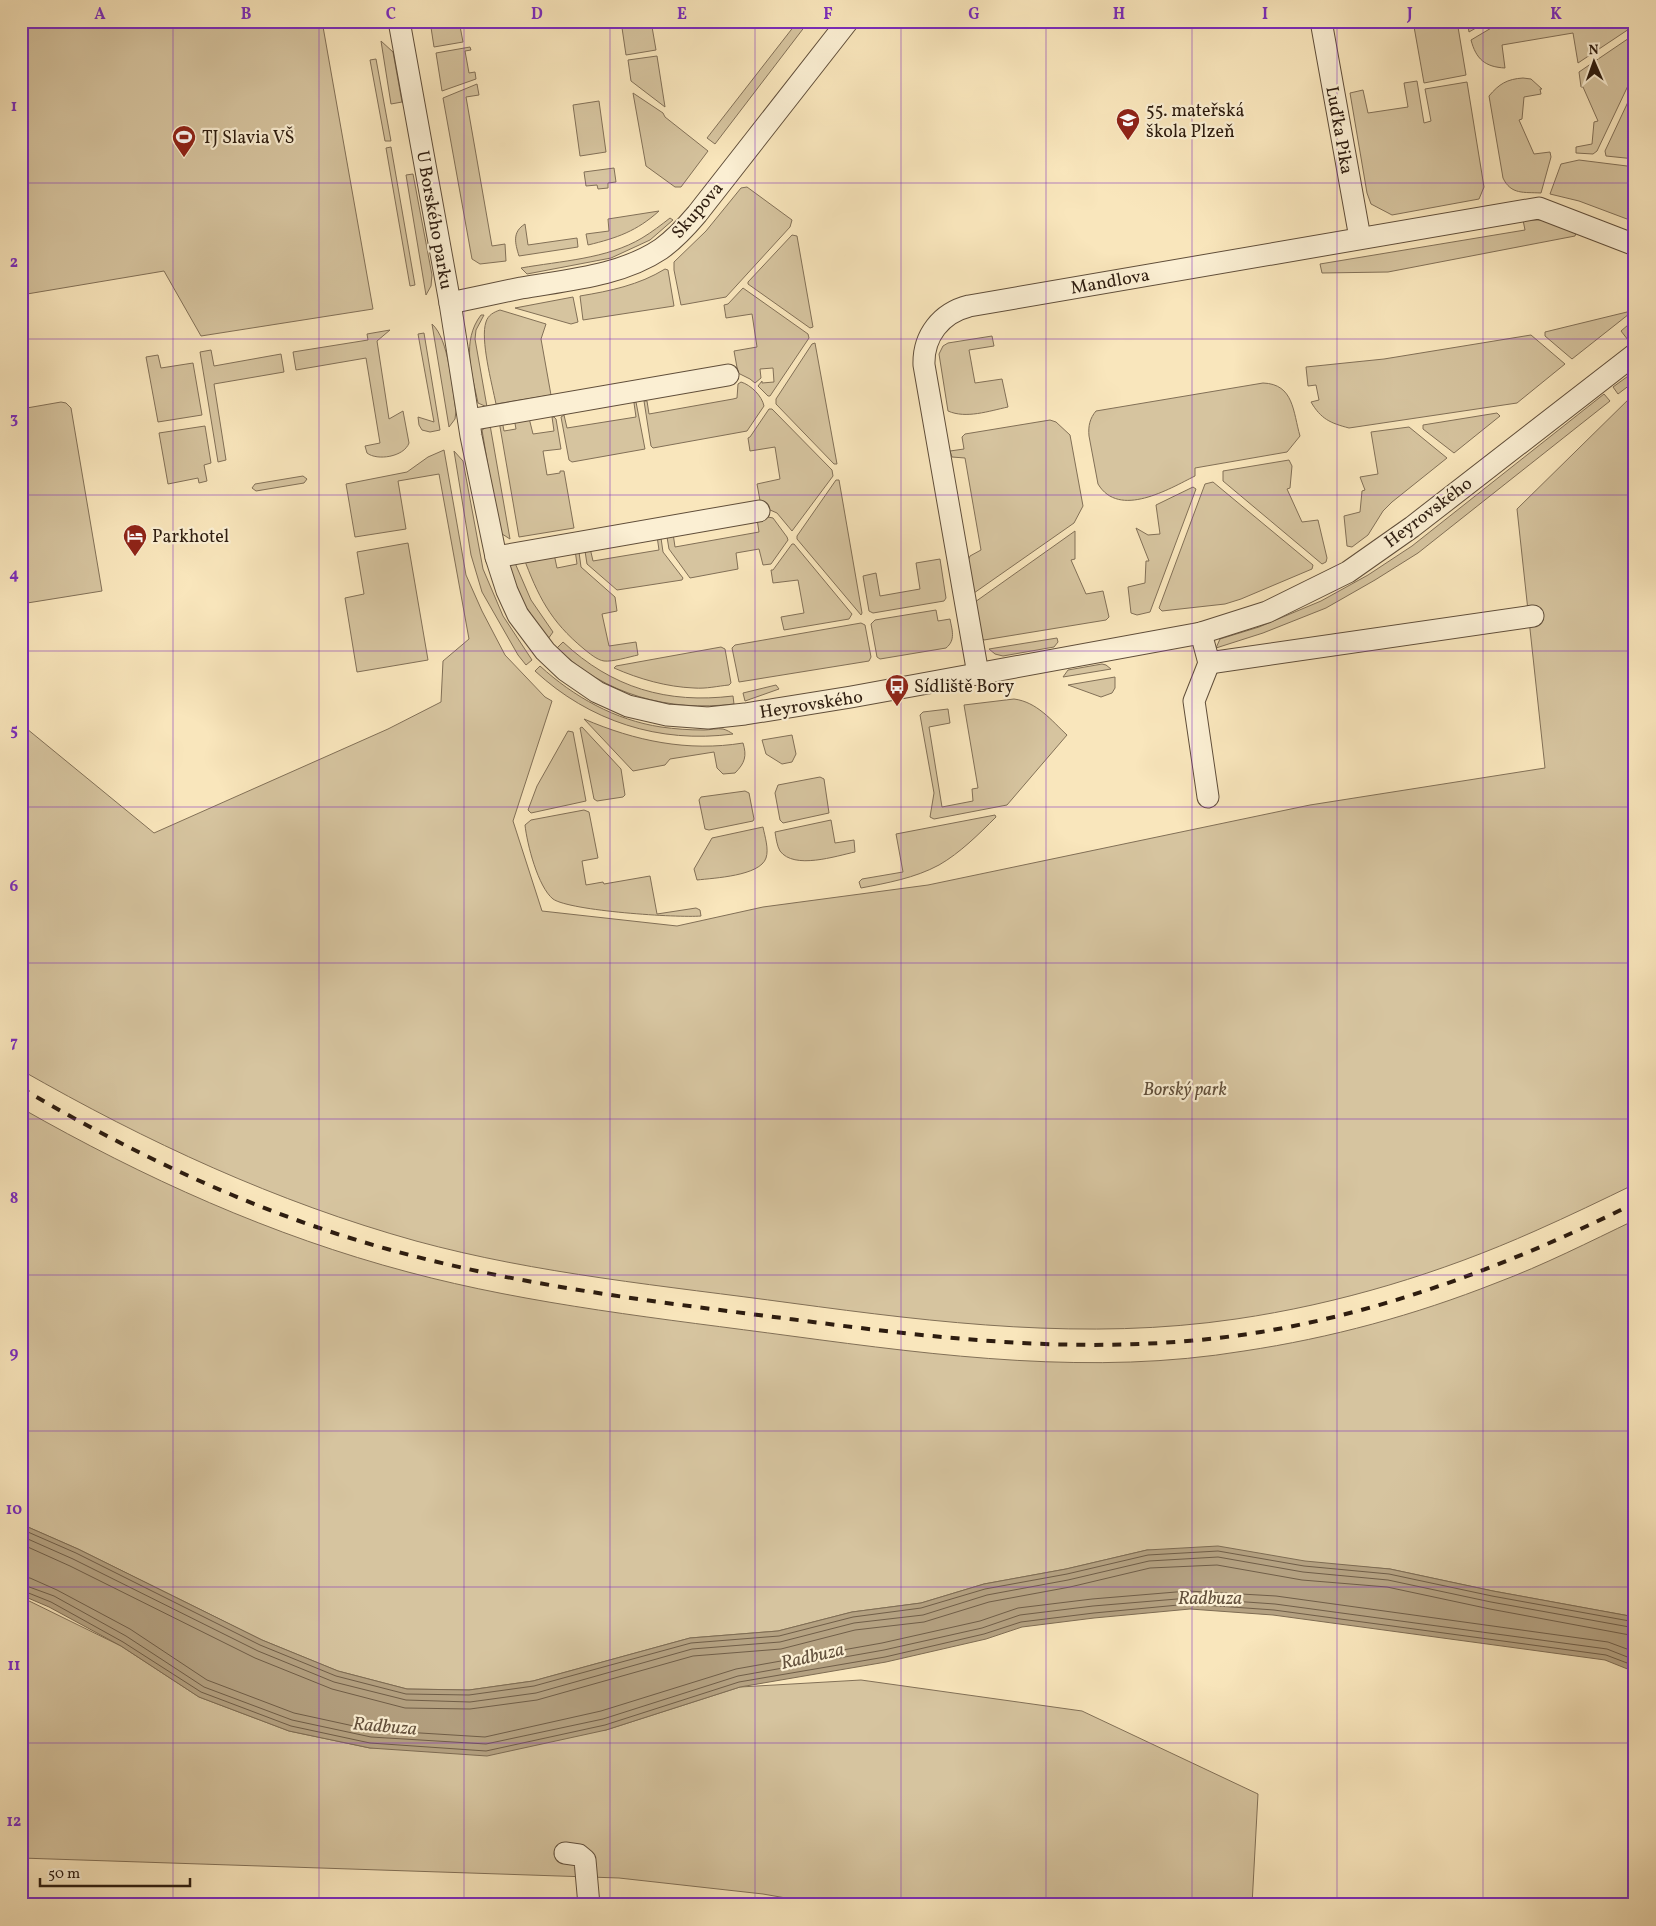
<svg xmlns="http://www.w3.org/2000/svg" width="1656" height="1926" viewBox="0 0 1656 1926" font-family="Vollkorn,serif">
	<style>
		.green { fill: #d6c49f; stroke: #827057 }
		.water { fill: #b4a181; stroke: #7e6c53 }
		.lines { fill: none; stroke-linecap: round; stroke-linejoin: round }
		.shore { stroke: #705e48; stroke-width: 1 }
		.street-casing { stroke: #604e3a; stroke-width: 23 }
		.street { stroke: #fbefd3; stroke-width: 21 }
		.rail { stroke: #2d1c0f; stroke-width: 4; stroke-dasharray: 9 9; stroke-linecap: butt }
		.grid { fill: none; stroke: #7b2cbf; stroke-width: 1; stroke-opacity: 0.55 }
		.labels { text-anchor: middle; stroke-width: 4.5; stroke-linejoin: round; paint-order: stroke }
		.poi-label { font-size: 18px; fill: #2d1c0f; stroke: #fbefd3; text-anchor: start }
		.street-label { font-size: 18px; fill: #2d1c0f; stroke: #fbefd3 }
		.park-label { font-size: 18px; font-style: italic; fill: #604e3a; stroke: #fbefd3 }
		.water-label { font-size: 19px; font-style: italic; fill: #63513d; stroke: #fbefd3 }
		.neatline { fill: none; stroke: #7b2cbf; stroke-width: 2 }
		.grid-label { font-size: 16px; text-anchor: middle; font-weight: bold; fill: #7b2cbf }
	</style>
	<rect width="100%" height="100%" fill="#f9e6bc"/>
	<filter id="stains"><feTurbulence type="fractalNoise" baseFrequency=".004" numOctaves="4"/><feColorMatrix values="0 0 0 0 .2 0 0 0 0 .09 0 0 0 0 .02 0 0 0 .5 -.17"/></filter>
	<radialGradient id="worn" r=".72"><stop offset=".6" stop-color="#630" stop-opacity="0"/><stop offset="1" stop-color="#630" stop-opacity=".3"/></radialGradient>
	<g class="green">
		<polygon points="21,21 322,21 373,309 201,336 164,271 21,295"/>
		<polygon points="430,21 459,21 463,42 434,47"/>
		<polygon points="621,21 651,21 656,50 626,55"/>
		<polygon points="798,21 809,21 715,144 707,138"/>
		<polygon points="1413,21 1457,21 1466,75 1424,83"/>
		<polygon points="1467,21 1488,21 1469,32"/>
		<path d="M1503,21H1635V25L1578,63L1573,33L1502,45L1505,68C1485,67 1476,59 1471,40Z"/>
		<polygon points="1635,34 1635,71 1597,151 1593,154 1576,153 1576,147 1592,144 1594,122 1598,121 1583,87 1581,87 1579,72"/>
		<polygon points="381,41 393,52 402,102 391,104"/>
		<polygon points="470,47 471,50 465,51 469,73 475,72 476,79 442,91 436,53"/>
		<polygon points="657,56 665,107 631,81 628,60"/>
		<polygon points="376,59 391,141 385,141 370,60"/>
		<path d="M1523,78L1531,79L1542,89H1540L1541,94L1524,97L1522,119L1519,120L1534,154L1550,152L1551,157L1541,193C1524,192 1511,195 1503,178L1489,96C1499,84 1507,79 1523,78Z"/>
		<polygon points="1417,81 1424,123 1431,121 1425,89 1467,82 1484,187 1479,199 1392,215 1371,204 1367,193 1350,93 1363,90 1368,113 1408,107 1404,83"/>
		<polygon points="477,84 479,95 466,97 492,246 505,244 506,261 480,264 472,259 443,98"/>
		<polygon points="1635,87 1635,159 1606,156 1605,151"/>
		<polygon points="633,93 663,113 665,117 708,151 681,187 675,187 646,166"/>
		<polygon points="599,101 606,152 580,156 573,105"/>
		<polygon points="391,147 415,285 410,286 386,148"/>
		<polygon points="1579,160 1635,167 1635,222 1579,201 1550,194 1561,164"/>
		<polygon points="614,168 616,182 608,183 608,188 598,189 597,185 586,186 584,172"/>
		<polygon points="413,174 432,275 431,286 426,295 406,175"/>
		<polygon points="747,187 792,220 790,227 726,297 681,305 674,270 674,262 706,231 741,188"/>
		<path d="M659,211C637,231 617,238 588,245L586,234L609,231L608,219Z"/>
		<path d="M670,218L673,220L650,240L611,258L527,274L521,268C560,261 607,259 642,238C652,232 661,225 670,218Z"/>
		<polygon points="1523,220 1544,220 1576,233 1575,236 1388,272 1322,273 1320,264 1525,230"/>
		<path d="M525,224L528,245L577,238L578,247L519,256C515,243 512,232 525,224Z"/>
		<polygon points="792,235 797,236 813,327 810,328 748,284 748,282"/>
		<path d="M665,269L668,270L674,306L583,320L580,296C610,291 639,285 665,269Z"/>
		<polygon points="743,288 808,334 809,338 770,396 768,396 758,386 762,381 762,383 774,382 773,368 760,369 761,378 755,383 750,379 738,373 734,351 757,347 752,314 726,318 724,305 728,304"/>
		<polygon points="573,297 578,322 571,324 515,308"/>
		<path d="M500,310L546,324L541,339L551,395L496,404C492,384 480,339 486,322C488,315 494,312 500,310Z"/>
		<polygon points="1627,312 1629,314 1572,359 1545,336 1545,332"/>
		<path d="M481,315H484L476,330L475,339L487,407L478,403C472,374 461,341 481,315Z"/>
		<polygon points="1635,319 1635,339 1628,340 1621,331"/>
		<path d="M432,324C449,339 452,388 456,411L455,419L449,427Z"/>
		<path d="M390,330L377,341L389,419L403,411L409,443C404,457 377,461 367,453L365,446L380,443L366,358L296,370L293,352L368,340L367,334Z"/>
		<polygon points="424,333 440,430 430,432 422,430 419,425 418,417 434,422 418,334"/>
		<path d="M1531,335L1565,364L1517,403L1349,428C1330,423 1321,419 1311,402L1319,400L1316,385L1308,386L1306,367L1384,359Z"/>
		<path d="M992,336L994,346L969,350L975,383L1002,379L1008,407C989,411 966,419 948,411L939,354L943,346L948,343Z"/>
		<polygon points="815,343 837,464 834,464 776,404 776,399 812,344"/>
		<polygon points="211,350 214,366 281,354 284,372 214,384 226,460 218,462 200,352"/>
		<polygon points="158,355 161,368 193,363 202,415 158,422 146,357"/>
		<polygon points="1635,371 1635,381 1618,394 1613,387"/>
		<path d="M741,382C751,385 762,396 764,406L747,431L653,448L651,446L644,401H647L649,414L733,399L737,398L738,384Z"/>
		<path d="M1263,383C1294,384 1293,412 1300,436L1287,452L1195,468V476C1169,489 1119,519 1098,484L1089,436C1088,426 1090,418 1096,411Z"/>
		<path d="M1635,393V1184C1602,1200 1569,1216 1535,1231C1441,1273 1339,1304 1236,1319C1087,1341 939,1323 791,1303C666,1286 537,1274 416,1241C276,1202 147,1142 21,1070V724L154,833L388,729L441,702L443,661L469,639L439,474L398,481L406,529L355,537L346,484L407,472L428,457L444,450L466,575L482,611L505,655L545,697L552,701L513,821L542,911L677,926L763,907L928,885L1310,805L1545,768L1517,509Z"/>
		<polygon points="1604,394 1610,401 1418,553 1375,580 1326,608 1263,633 1216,648 1220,639 1259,627 1321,601 1368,575 1412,546"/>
		<polygon points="61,402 66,403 71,408 102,591 21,604 21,409"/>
		<polygon points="636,402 645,449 572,462 569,460 561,417 564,415 567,428 636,417 634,403"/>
		<polygon points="769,409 772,409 832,470 833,476 792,531 777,513 761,506 757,484 780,479 775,447 750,451 748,438 750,437"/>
		<polygon points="1497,413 1500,416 1454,453 1423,429 1423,425"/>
		<polygon points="552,417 554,417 556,419 561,449 543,451 547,475 560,473 560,471 564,471 574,528 519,537 499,421 502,420 504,431 516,429 514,418 529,418 533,434 554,431"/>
		<polygon points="1050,420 1056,422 1070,435 1083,506 1074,523 974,593 968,561 970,556 981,550 965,458 952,457 950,451 964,449 962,437 965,434"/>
		<polygon points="490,425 510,539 499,532 482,430"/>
		<polygon points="205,426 211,463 204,465 207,481 199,483 198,478 168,484 159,433"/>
		<polygon points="1409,427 1447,458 1392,502 1383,511 1368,535 1352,547 1347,546 1344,516 1360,512 1362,491 1365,490 1360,477 1378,474 1371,432"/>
		<polygon points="454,451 463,461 483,569 503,616 532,660 526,665 518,655 482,592 471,555"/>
		<polygon points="1289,460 1292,466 1290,488 1287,489 1302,522 1318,520 1327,558 1326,562 1322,564 1223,481 1223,471"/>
		<polygon points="303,476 307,479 304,483 256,491 252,488 255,484"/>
		<polygon points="836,480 839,480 862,613 861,615 797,539 797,536"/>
		<polygon points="1213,482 1313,565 1312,569 1241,599 1225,604 1162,611 1159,608 1205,484"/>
		<polygon points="1193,487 1196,489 1150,612 1137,615 1131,613 1128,587 1145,583 1146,561 1149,561 1136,528 1148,535 1160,534 1156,505"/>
		<polygon points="768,517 773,518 787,537 788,540 771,564 763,565 759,549 736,553 738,569 690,578 669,549 667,537 673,533 675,547 759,532 757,519"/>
		<polygon points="1075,531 1075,559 1071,560 1086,594 1103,591 1109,617 1106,620 984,640 981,637 975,602"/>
		<polygon points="657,536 661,538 663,552 683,578 682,580 617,590 587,564 585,551 590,548 593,561 659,550"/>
		<polygon points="408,543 428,660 357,672 345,598 364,594 357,552"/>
		<polygon points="792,544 794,544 852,614 849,619 784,630 781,617 804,613 798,580 773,583 771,570 773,570"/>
		<path d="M575,550L579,552L581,567L615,597L617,611L602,614L609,646L636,642L638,655C629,657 612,662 604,661C597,660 589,653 584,649C550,621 538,596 523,556L554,554L557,568L577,564Z"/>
		<polygon points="940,559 946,598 944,601 873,613 869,611 863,576 876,573 880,596 920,589 916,563"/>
		<polygon points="515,563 531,600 553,632 548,639 524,604 508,565"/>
		<path d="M936,610L938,621L950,619C952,630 956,640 946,648L880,659L877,657L871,624L875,620Z"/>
		<polygon points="861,623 865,625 871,657 869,661 739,682 732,648 735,645"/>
		<polygon points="1057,638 1058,642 1054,647 1003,656 995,654 989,649"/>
		<path d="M563,642C612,688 667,704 733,696L734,704C669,712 605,695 557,648Z"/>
		<path d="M721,647L725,649L731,683L729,685C718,686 706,689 694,688C667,687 639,679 614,668L616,666Z"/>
		<polygon points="1102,664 1106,665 1111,669 1063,677 1068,670"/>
		<path d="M540,666C574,697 615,720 661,727C675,729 689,730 704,730C710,730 717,728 723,729C727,730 730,732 733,734C659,744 589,721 535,671Z"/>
		<polygon points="1115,677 1115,688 1112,693 1101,697 1068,685"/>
		<polygon points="776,685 779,689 745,701 743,693"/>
		<path d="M1014,699C1037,702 1051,720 1067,735L1007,805L934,819L930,817L934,793L920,715L923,712L948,709L950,723L929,727L942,807L973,801L972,789L978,788L964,705Z"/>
		<path d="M584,719C635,741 688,752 743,743C747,756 745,763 735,773L723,774L717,768L714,752L670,759L665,765L633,771Z"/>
		<polygon points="582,727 621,769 625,795 623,797 597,801 594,799 580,728"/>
		<polygon points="568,731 573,732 586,801 531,813 528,810 537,786"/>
		<polygon points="792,735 796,754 792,762 782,764 766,754 762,740"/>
		<polygon points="820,777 824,779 829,813 783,823 780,820 775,793 778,785"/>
		<polygon points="745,791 749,793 754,819 753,821 709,830 705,829 699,800 701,797"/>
		<path d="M584,810L589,812L598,858L582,861L586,885L603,882L604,884L650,876L657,914L696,908L700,910L701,916C678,918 570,911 553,899C538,887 527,844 525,825L531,820Z"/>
		<path d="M995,815L996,817C979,834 960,853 939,865C915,878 887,883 861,888L859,882L862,879L903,872L896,834Z"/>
		<path d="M831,820L835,843L854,840L855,852C836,856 794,870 780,851C777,846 776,838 775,832Z"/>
		<path d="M763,827C765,837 769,849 766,858C760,876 714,878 697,880L694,869L712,838Z"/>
		<path d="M21,1108C144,1178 272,1236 408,1272C531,1305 665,1319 791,1336C941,1356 1093,1376 1244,1351C1331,1338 1415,1315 1496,1283C1544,1265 1589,1242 1635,1220V1617L1493,1591L1390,1569L1147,1550L1066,1569L984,1584L921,1603L852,1612L778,1631L690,1638L533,1681L469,1690L407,1689L338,1671L262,1640L78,1549L21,1524Z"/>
		<polygon points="21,1597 121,1646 199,1697 289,1731 370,1748 606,1730 740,1687 861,1680 1082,1711 1258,1794 1252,1905 826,1905 763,1894 619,1878 21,1858"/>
	</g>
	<polygon class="water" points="21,1524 78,1549 262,1640 338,1671 407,1689 469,1690 533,1681 690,1638 778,1631 852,1612 921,1603 984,1584 1066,1569 1147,1550 1218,1546 1305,1561 1390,1569 1493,1591 1635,1617 1635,1672 1605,1660 1273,1615 1190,1609 1094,1618 1022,1627 986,1639 886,1662 740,1687 606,1730 487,1756 370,1748 289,1731 199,1697 121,1646 49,1607 21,1595"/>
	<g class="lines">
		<g class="shore">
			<polyline points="21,1529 76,1553 260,1645 336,1676 406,1694 469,1695 534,1686 691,1643 779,1636 853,1617 921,1608 985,1589 1067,1574 1148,1555 1218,1551 1304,1566 1389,1574 1492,1596 1635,1622"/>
			<polyline points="21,1536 73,1559 258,1651 334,1682 406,1700 470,1702 536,1693 692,1649 780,1642 854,1623 923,1615 987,1595 1068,1580 1149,1561 1218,1557 1303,1572 1388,1580 1491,1602 1635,1628"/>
			<polyline points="21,1544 70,1566 255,1658 332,1689 405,1708 470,1709 537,1700 693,1656 781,1649 855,1630 924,1622 989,1602 1070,1587 1150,1568 1217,1565 1302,1580 1387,1587 1490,1609 1635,1636"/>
			<polyline points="21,1577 30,1578 57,1590 130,1629 207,1680 294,1713 372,1730 485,1737 601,1711 736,1669 882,1643 980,1621 1018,1608 1092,1599 1188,1591 1276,1596 1608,1642 1635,1652"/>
			<polyline points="21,1584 54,1596 126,1636 204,1687 292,1720 371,1737 486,1744 603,1719 738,1676 884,1650 982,1628 1020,1615 1093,1606 1189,1598 1275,1604 1607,1649 1635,1660"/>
			<polyline points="21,1590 51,1602 123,1642 201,1692 291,1726 370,1743 486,1751 605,1725 739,1682 885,1657 984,1634 1021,1622 1094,1613 1189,1604 1274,1610 1606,1655 1635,1666"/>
		</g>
		<g class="street-casing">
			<g id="street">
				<polyline points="399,21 450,303 471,436 496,557 507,591 518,615 545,651 565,670 597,692 628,706 667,715 708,718 745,714 851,697 1201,633 1267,612 1348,572 1412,527 1635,354"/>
				<polyline points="1321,21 1360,238"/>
				<path d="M450,303C474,298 497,293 521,288C567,280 621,276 661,249C675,239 686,227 697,214L848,21"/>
				<polyline points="469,420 728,375"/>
				<polyline points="496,557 759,511"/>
				<polyline points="1201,633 1209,663 1194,701 1208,797"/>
				<polyline points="1209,663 1533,616"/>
				<path d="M978,674L924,365C923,336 941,313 969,306L1539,208L1635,245"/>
				<polyline points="565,1853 579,1855 585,1860 589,1905"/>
			</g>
		</g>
		<use href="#street" class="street"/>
		<path class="rail" d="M21,1088C138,1157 260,1214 391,1250C521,1286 657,1302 790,1319C950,1340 1100,1358 1261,1332C1392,1310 1516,1262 1635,1203"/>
	</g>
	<path class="grid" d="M173,21V1905M319,21V1905M464,21V1905M610,21V1905M755,21V1905M901,21V1905M1046,21V1905M1192,21V1905M1337,21V1905M1483,21V1905M21,183H1635M21,339H1635M21,495H1635M21,651H1635M21,807H1635M21,963H1635M21,1119H1635M21,1275H1635M21,1431H1635M21,1587H1635M21,1743H1635"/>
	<defs>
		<g id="school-pin" transform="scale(1.25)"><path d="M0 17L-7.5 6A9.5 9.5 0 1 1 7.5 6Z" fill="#8f2418" stroke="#fbefd3"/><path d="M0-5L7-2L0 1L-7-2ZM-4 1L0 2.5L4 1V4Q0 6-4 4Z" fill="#fff"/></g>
		<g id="stadium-pin" transform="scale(1.25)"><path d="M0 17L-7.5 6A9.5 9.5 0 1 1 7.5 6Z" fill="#8f2418" stroke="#fbefd3"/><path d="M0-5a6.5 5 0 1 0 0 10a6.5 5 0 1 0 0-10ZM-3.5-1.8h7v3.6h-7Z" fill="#fff"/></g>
		<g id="hotel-pin" transform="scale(1.25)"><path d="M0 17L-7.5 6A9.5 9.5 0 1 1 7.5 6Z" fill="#8f2418" stroke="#fbefd3"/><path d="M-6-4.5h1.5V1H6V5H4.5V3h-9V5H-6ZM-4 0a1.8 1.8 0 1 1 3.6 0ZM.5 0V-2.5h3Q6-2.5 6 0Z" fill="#fff"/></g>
		<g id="bus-pin" transform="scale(1.25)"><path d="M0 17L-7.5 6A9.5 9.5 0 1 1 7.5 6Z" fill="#8f2418" stroke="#fbefd3"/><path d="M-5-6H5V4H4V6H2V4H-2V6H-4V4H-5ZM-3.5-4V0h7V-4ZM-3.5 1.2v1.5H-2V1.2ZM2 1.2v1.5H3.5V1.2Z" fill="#fff"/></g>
	</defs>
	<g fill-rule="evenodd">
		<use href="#school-pin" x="1128" y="120"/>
		<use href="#stadium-pin" x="184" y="137"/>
		<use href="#hotel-pin" x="135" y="536"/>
		<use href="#bus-pin" x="897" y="686"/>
	</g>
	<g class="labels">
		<g class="poi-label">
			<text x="1146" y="116">55. mateřská<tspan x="1146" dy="21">škola Plzeň</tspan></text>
			<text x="202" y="143">TJ Slavia VŠ</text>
			<text x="152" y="542">Parkhotel</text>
			<text x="914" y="692">Sídliště Bory</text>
		</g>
		<g class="street-label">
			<text transform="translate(1340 130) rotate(80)" y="6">Luďka Pika</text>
			<text transform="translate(697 210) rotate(-49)" y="6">Skupova</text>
			<text transform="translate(435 220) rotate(80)" y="6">U Borského parku</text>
			<text transform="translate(1110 281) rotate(-10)" y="6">Mandlova</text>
			<text transform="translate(1428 512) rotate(-37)" y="6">Heyrovského</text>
			<text transform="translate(811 704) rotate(-9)" y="6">Heyrovského</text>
		</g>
		<g class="park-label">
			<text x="1185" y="1095">Borský park</text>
		</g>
		<g class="water-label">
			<text x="1210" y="1604">Radbuza</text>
			<text transform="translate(812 1655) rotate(-13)" y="7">Radbuza</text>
			<text transform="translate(385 1725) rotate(5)" y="7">Radbuza</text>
		</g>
	</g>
	<rect width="1656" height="1926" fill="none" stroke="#f9e6bc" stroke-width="55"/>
	<g transform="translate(1594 62) rotate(358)" stroke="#fbefd3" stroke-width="4" paint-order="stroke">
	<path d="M0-4L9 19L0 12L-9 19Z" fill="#2d1c0f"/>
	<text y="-8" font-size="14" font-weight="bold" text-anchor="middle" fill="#2d1c0f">N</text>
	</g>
	<path d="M40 1878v8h150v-8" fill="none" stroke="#2d1c0f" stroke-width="2.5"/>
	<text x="48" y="1878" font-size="15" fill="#2d1c0f" stroke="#fbefd3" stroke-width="4" paint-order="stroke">50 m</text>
	<rect x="28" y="28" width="1600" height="1870" class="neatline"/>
	<g class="grid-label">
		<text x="100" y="19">A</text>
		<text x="246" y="19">B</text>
		<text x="391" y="19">C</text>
		<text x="537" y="19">D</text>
		<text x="682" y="19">E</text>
		<text x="828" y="19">F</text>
		<text x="974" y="19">G</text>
		<text x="1119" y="19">H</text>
		<text x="1265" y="19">I</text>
		<text x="1410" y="19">J</text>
		<text x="1556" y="19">K</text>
		<text x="14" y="111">1</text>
		<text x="14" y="267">2</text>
		<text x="14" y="423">3</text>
		<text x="14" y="579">4</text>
		<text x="14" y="735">5</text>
		<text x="14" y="891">6</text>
		<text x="14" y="1047">7</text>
		<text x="14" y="1203">8</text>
		<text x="14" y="1358">9</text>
		<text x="14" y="1514">10</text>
		<text x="14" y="1670">11</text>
		<text x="14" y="1826">12</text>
	</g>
	<rect width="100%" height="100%" filter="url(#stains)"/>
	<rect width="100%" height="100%" fill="url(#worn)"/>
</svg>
